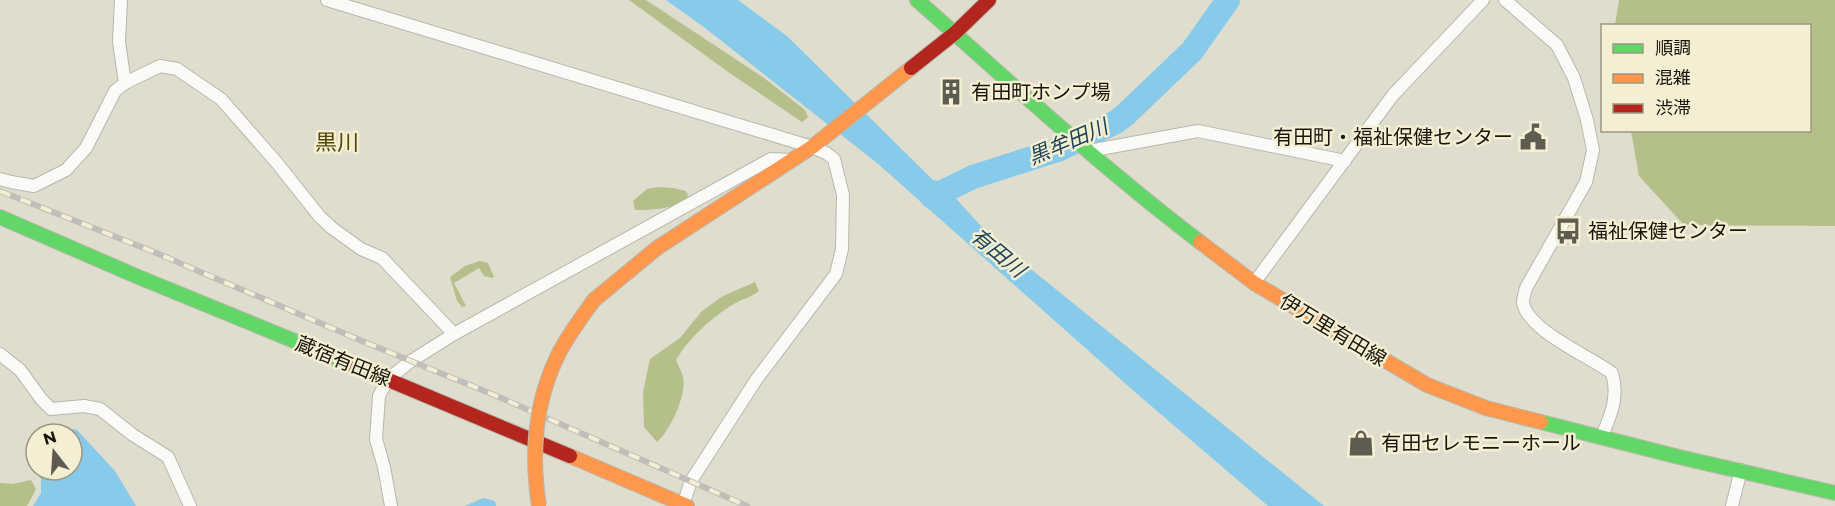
<svg xmlns="http://www.w3.org/2000/svg" width="1835" height="506" viewBox="0 0 1835 506" font-family="Montserrat,'Noto Sans JP',sans-serif">
	<style>
		.forest { fill: #b4bf89 }
		.water { fill: #88cae9 }
		.lines { fill: none; stroke-linecap: round; stroke-linejoin: round }
		.river { stroke: #88cae9; stroke-width: 24 }
		.street-casing { stroke: #b9b7ab; stroke-width: 14 }
		.fast-casing { stroke: #b9b7ab; stroke-width: 16 }
		.slow-casing { stroke: #b9b7ab; stroke-width: 16 }
		.jam-casing { stroke: #b9b7ab; stroke-width: 16 }
		.street { stroke: #fafaf8; stroke-width: 12 }
		.fast { stroke: #63d668; stroke-width: 14 }
		.slow { stroke: #ff974d; stroke-width: 14 }
		.jam { stroke: #b3261e; stroke-width: 14 }
		.rail-casing { stroke: #bfbeba; stroke-width: 6 }
		.rail { stroke: #f4efd3; stroke-width: 4; stroke-dasharray: 11; stroke-linecap: butt }
		.slow-bridge-casing { stroke: #b9b7ab; stroke-width: 16; stroke-linecap: butt }
		.slow-bridge { stroke: #ff974d; stroke-width: 14 }
		.labels { text-anchor: middle; stroke-width: 5; stroke-linejoin: round; paint-order: stroke }
		.poi-label { font-size: 20px; fill: #18160c; stroke: #f4efd3; text-anchor: start }
		.street-label { font-size: 20px; fill: #18160c; stroke: #f4efd3 }
		.water-label { font-size: 21px; font-style: italic; fill: #1c4459; stroke: #f4efd3 }
		.quarter-label { font-size: 22px; fill: #534704; stroke: #f4efd3 }
	</style>
	<rect width="100%" height="100%" fill="#dfddce"/>
	<g class="forest">
		<polygon points="629,0 646,0 764,78 805,110 808,117 802,122 731,74"/>
		<polygon points="1619,0 1835,0 1835,226 1684,225 1639,176 1631,131 1810,130 1810,26 1615,25"/>
		<path d="M658,187L673,188L686,191L689,198C674,209 652,210 635,210L633,201L647,189Z"/>
		<polygon points="480,261 488,263 494,277 492,278 484,276 479,268 454,283 466,306 462,307 457,301 450,277 465,266"/>
		<path d="M755,282L759,291C752,297 742,299 734,304C712,317 689,338 676,360C678,365 682,372 683,377C687,395 670,431 657,442L644,427L643,392L650,359L680,338L702,311L723,296Z"/>
		<polygon points="31,480 36,489 27,506 0,506 0,483 13,484"/>
	</g>
	<g class="water">
		<polygon points="666,0 738,0 787,36 933,180 947,182 951,193 990,236 1324,506 1268,506 1136,393 877,163 705,28"/>
		<polygon points="76,429 115,471 136,506 33,506 41,493 41,470 72,470 72,434 53,433"/>
		<polygon points="483,498 495,501 496,506 465,506"/>
	</g>
	<g class="lines">
		<polyline class="river" points="932,197 973,177 1060,149 1116,122 1125,115 1192,51 1228,0"/>
		<g class="street-casing">
			<g id="street">
				<polyline points="327,0 812,147 826,153 834,159 843,195 842,249 836,274 756,380 691,481 683,505"/>
				<path d="M1505,0L1557,45L1574,78L1587,120L1593,150L1586,182L1526,288C1525,292 1523,298 1523,302C1526,330 1591,357 1612,373C1619,396 1611,415 1602,436"/>
				<polyline points="125,83 160,66 177,69 221,99 277,163 320,217 332,228 361,249 382,258 454,334"/>
				<polyline points="1089,151 1198,131 1345,161"/>
				<polyline points="0,179 11,182 34,186 66,170 86,148 115,91 125,83 119,42 121,0"/>
				<polyline points="1254,283 1393,95 1483,0"/>
				<polyline points="0,354 20,370 42,400 51,409 84,406 100,409 133,435 168,457 190,506"/>
				<polyline points="391,506 384,467 376,439 379,396 388,379 411,361 454,334 771,159 792,160"/>
				<polyline points="1732,506 1741,470"/>
			</g>
		</g>
		<g class="fast-casing">
			<g id="fast">
				<path d="M917,0C1010,82 1101,167 1200,242"/>
				<polyline points="0,217 136,276 353,365"/>
				<polyline points="1541,422 1679,457 1835,493"/>
			</g>
		</g>
		<g class="slow-casing">
			<g id="slow">
				<polyline points="1200,242 1254,283 1427,385 1486,408 1541,422"/>
				<polyline points="594,300 657,248 812,147 911,68"/>
				<polyline points="570,456 687,506"/>
			</g>
		</g>
		<g class="jam-casing">
			<g id="jam">
				<polyline points="911,68 955,33 989,0"/>
				<polyline points="353,365 570,456"/>
			</g>
		</g>
		<use href="#street" class="street"/>
		<use href="#fast" class="fast"/>
		<use href="#slow" class="slow"/>
		<use href="#jam" class="jam"/>
		<g class="rail-casing">
			<polyline id="rail" points="0,191 154,252 362,341 499,397 747,506"/>
		</g>
		<use href="#rail" class="rail"/>
		<g class="slow-bridge-casing">
			<path id="slow-bridge" d="M539,506C531,455 535,402 558,355C568,335 581,318 594,300"/>
		</g>
		<use href="#slow-bridge" class="slow-bridge"/>
	</g>
	<defs>
		<g id="building-bare" transform="scale(2.07)"><path d="M-4-6H4V6H1V3H-1V6H-4ZM-2.5-4.3h1.7v1.8h-1.7ZM.8-4.3h1.7v1.8H.8ZM-2.5-1h1.7V.8h-1.7ZM.8-1h1.7V.8H.8Z" fill="#5e5c50" stroke="#f4efd3" stroke-width="2.5" paint-order="stroke"/></g>
		<g id="civic-bare" transform="scale(2.07)"><path d="M-.6-6.5H3V-4.5H.6V-3L4-1V1h2V6H-6V1h2V-1L-.6-3ZM-1.2 2.5V6h2.4V2.5Z" fill="#5e5c50" stroke="#f4efd3" stroke-width="2.5" paint-order="stroke"/></g>
		<g id="bus-bare" transform="scale(2.07)"><path d="M-5-6H5V4H4V6H2V4H-2V6H-4V4H-5ZM-3.5-4V0h7V-4ZM-3.5 1.2v1.5H-2V1.2ZM2 1.2v1.5H3.5V1.2Z" fill="#5e5c50" stroke="#f4efd3" stroke-width="2.5" paint-order="stroke"/></g>
		<g id="shop-bare" transform="scale(2.07)"><path d="M-5-2.5h2.3a2.7 3.5 0 0 1 5.4 0H5L5.5 6h-11ZM-1.5-2.5h3a1.5 2.3 0 0 0-3 0Z" fill="#5e5c50" stroke="#f4efd3" stroke-width="2.5" paint-order="stroke"/></g>
	</defs>
	<g fill-rule="evenodd">
		<use href="#building-bare" x="951" y="92"/>
		<use href="#civic-bare" x="1533" y="137"/>
		<use href="#bus-bare" x="1568" y="231"/>
		<use href="#shop-bare" x="1361" y="443"/>
	</g>
	<g class="labels">
		<g class="poi-label">
			<text x="971" y="99">有田町ホンプ場</text>
			<text x="1513" y="144" text-anchor="end">有田町・福祉保健センター</text>
			<text x="1588" y="238">福祉保健センター</text>
			<text x="1381" y="450">有田セレモニーホール</text>
		</g>
		<g class="street-label">
			<text transform="translate(1333 330) rotate(31)" y="7">伊万里有田線</text>
			<text transform="translate(343 361) rotate(22)" y="7">蔵宿有田線</text>
		</g>
		<g class="water-label">
			<text transform="translate(1068 142) rotate(-23)" y="7">黒牟田川</text>
			<text transform="translate(998 253) rotate(40)" y="7">有田川</text>
		</g>
		<g class="quarter-label">
			<text x="337" y="150">黒川</text>
		</g>
	</g>
	<rect x="1601" y="24" width="210" height="108" fill="#f4efd3" stroke="#9c9883" stroke-width="1.5"/>
	<rect x="1613" y="44" width="30" height="9" fill="#63d668" stroke="#9c9883" stroke-width="1.5"/>
	<text x="1655" y="54" font-size="18" fill="#18160c">順調</text>
	<rect x="1613" y="74" width="30" height="9" fill="#ff974d" stroke="#9c9883" stroke-width="1.5"/>
	<text x="1655" y="84" font-size="18" fill="#18160c">混雑</text>
	<rect x="1613" y="104" width="30" height="9" fill="#b3261e" stroke="#9c9883" stroke-width="1.5"/>
	<text x="1655" y="114" font-size="18" fill="#18160c">渋滞</text>
	<g transform="translate(54 452) rotate(343)"><circle r="28" fill="#f4efd3" stroke="#9c9883" stroke-width="1.5"/>
	<path d="M0-4.5L10 22L0 15L-10 22Z" fill="#5e5c50"/>
	<text y="-9" font-size="16" font-weight="bold" text-anchor="middle" fill="#18160c">N</text>
	</g>
</svg>
